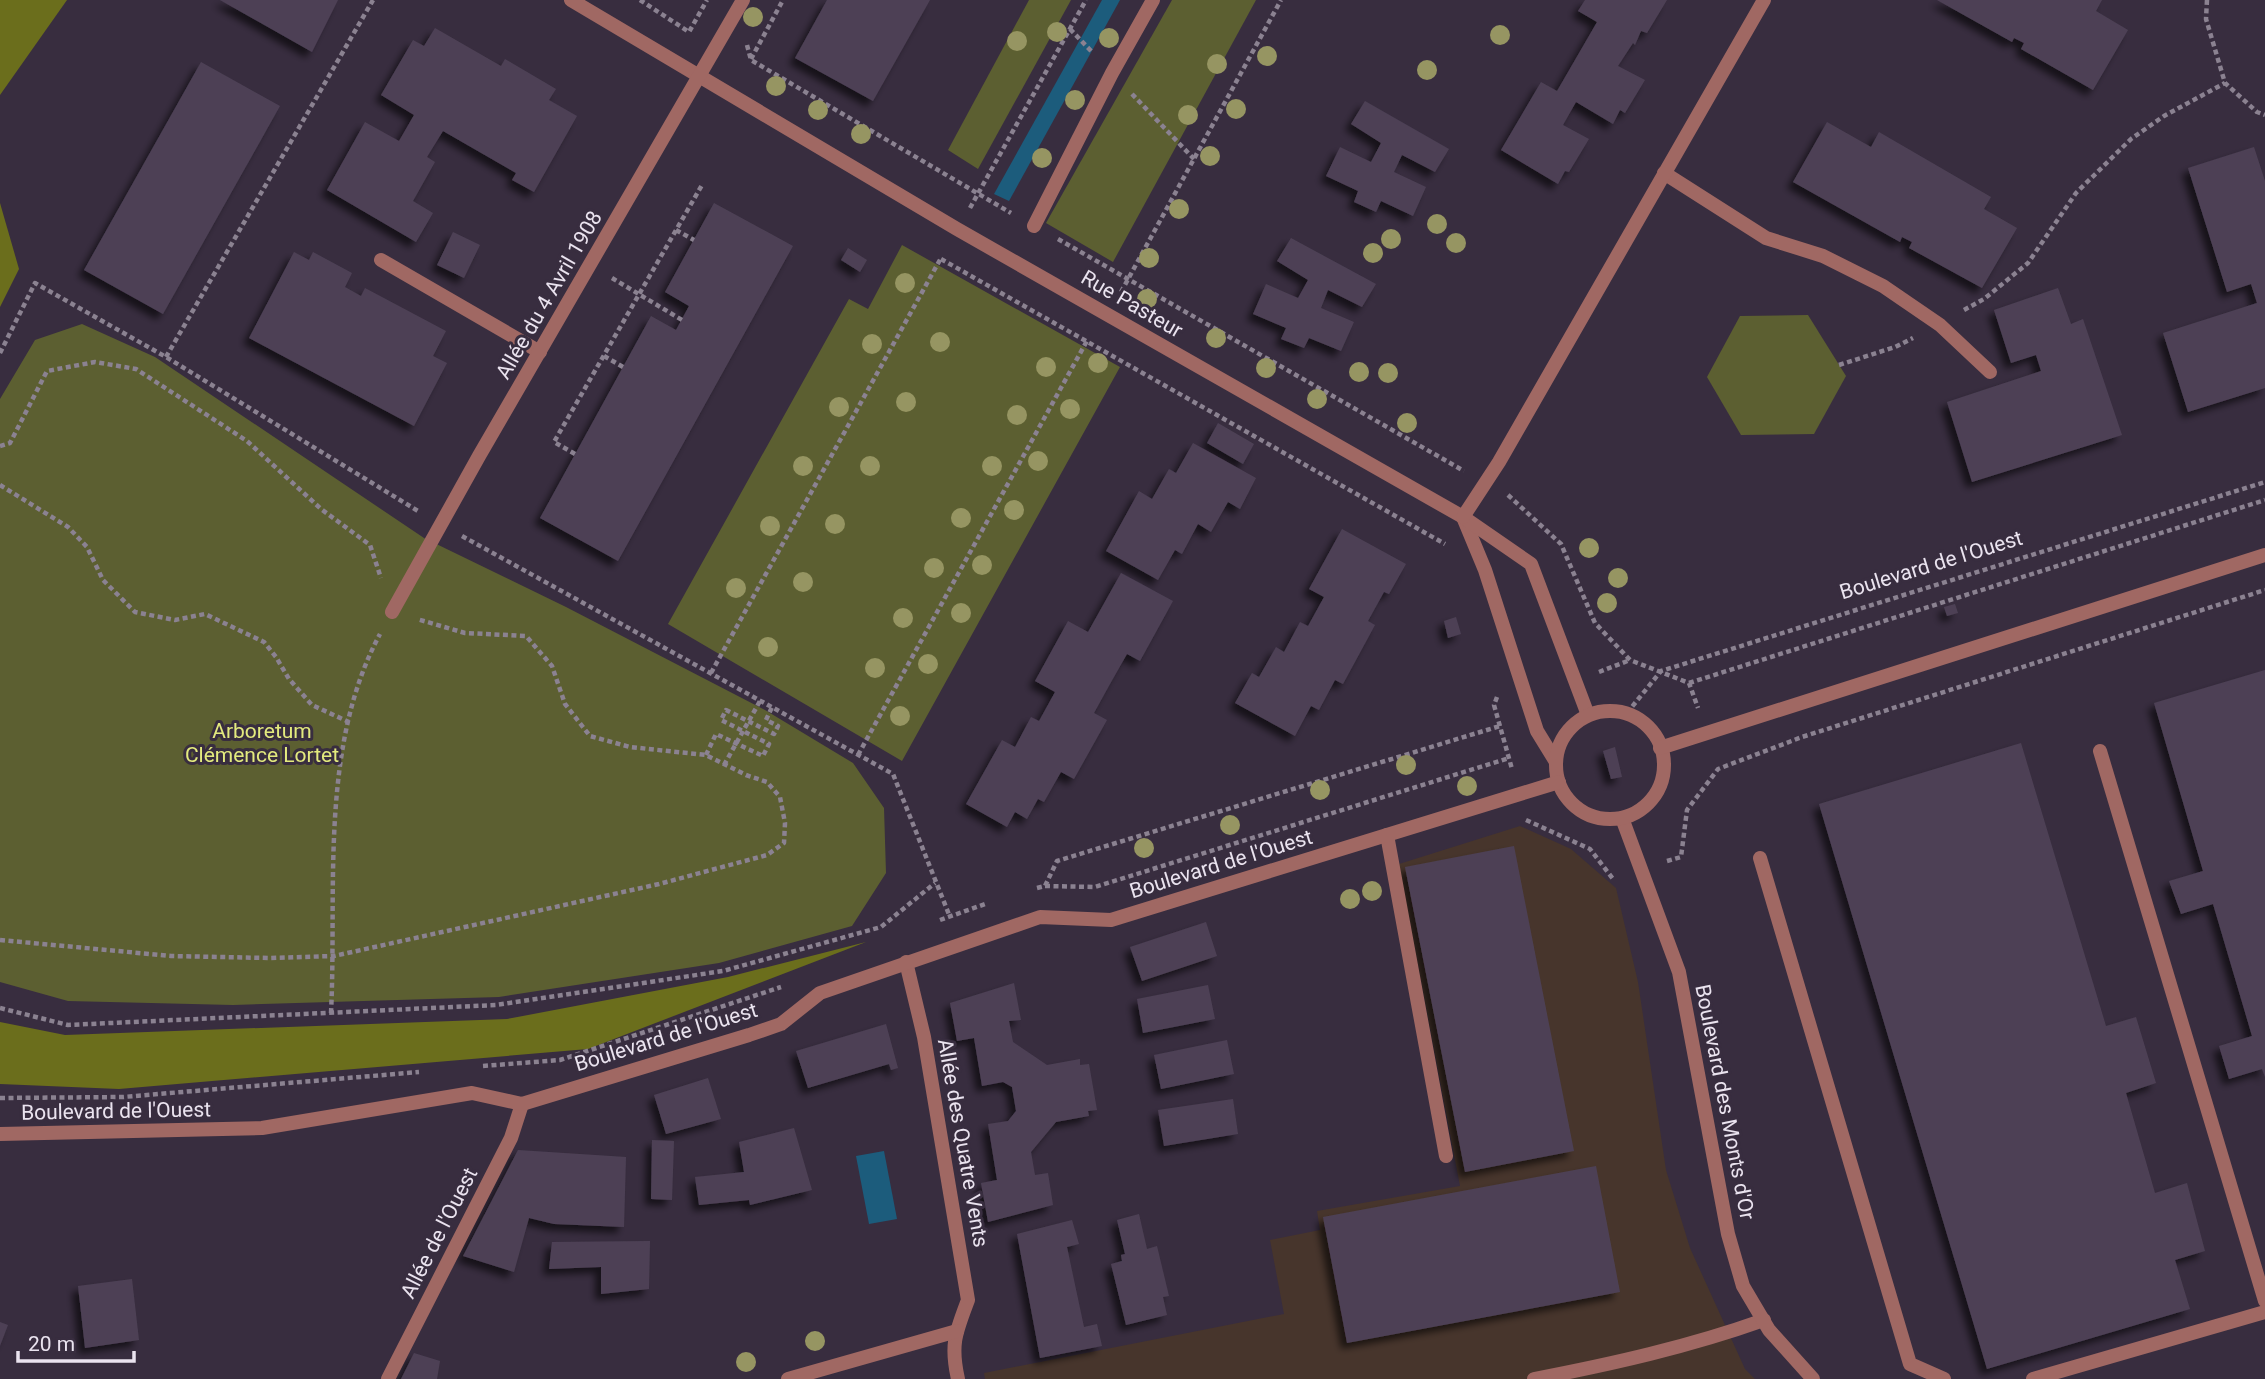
<svg xmlns="http://www.w3.org/2000/svg" width="2265" height="1379" viewBox="0 0 2265 1379" font-family="Roboto,sans-serif">
	<style>
		.commercial { fill: #47352c }
		.green { fill: #5c5f31 }
		.forest { fill: #6b6e1c }
		.water { fill: #1c5c7c }
		.building { fill: #4d4155; filter: url(#shadow) }
		.lines { fill: none; stroke-linecap: round; stroke-linejoin: round }
		.path { stroke: #8b8291; stroke-width: 4.5; stroke-dasharray: 5 3.5; stroke-linecap: butt }
		.service { stroke: #a06863; stroke-width: 14 }
		.pedestrian { stroke: #a06863; stroke-width: 14 }
		.minor { stroke: #a06863; stroke-width: 14 }
		.tertiary { stroke: #a06863; stroke-width: 14 }
		.tree { fill: #969562 }
		.labels { text-anchor: middle; stroke-width: 6; stroke-linejoin: round; paint-order: stroke }
		.street-label { font-size: 21px; fill: #eae3ef; stroke: #382d3f }
		.park-label { font-size: 21px; fill: #e3ea7e; stroke: #382d3f }
	</style>
	<defs>
		<filter id="shadow"><feDropShadow dx="-6" dy="6" stdDeviation="3.5" flood-color="#0009"/></filter>
	</defs>
	<rect width="100%" height="100%" fill="#382d3f"/>
	<polygon class="commercial" points="1520,826 1571,849 1616,888 1638,982 1666,1170 1690,1248 1745,1369 1755,1379 985,1379 984,1373 1284,1314 1270,1240 1320,1230 1317,1211 1460,1186 1399,864"/>
	<g class="green">
		<polygon points="1029,0 1071,0 978,169 948,150"/>
		<polygon points="1172,0 1256,0 1113,262 1046,223"/>
		<polygon points="902,245 1120,367 902,761 668,624 849,299 868,309"/>
		<polygon points="1808,315 1846,376 1814,434 1741,435 1707,377 1740,316"/>
		<polygon points="82,324 155,357 424,538 566,607 765,710 853,763 884,808 886,873 852,926 719,963 499,997 233,1005 68,1001 0,982 0,399 35,340"/>
	</g>
	<g class="forest">
		<polygon points="0,0 67,0 0,95"/>
		<polygon points="0,203 19,269 0,307"/>
		<polygon points="866,942 588,1049 119,1089 0,1084 0,1022 65,1035 507,1019 728,977"/>
	</g>
	<g class="water">
		<polygon points="1102,0 1120,0 1009,201 994,194"/>
		<polygon points="884,1151 897,1219 869,1224 856,1156"/>
	</g>
	<g class="building">
		<polygon points="220,0 338,0 312,52"/>
		<polygon points="827,0 930,0 873,101 795,58"/>
		<polygon points="1585,0 1667,0 1647,33 1641,31 1635,45 1633,43 1618,66 1645,80 1625,113 1620,110 1613,124 1576,102 1563,125 1589,139 1569,172 1565,171 1558,184 1501,150 1541,82 1557,91 1597,22 1578,11"/>
		<polygon points="1937,0 2102,0 2096,11 2128,30 2093,90 2021,49 2024,43 2014,38 2012,42"/>
		<polygon points="435,28 501,66 505,59 556,89 549,100 577,116 534,192 512,180 516,173 443,131 427,157 435,162 413,201 433,213 416,242 327,190 365,122 399,141 414,115 381,95 413,40 424,46"/>
		<polygon points="201,62 280,106 163,314 84,270"/>
		<polygon points="1365,101 1449,149 1435,172 1402,155 1394,172 1426,187 1413,216 1381,201 1376,212 1354,202 1358,191 1326,176 1340,147 1371,162 1381,143 1351,124"/>
		<polygon points="1827,122 1871,147 1879,132 1991,197 1984,209 2017,228 1982,288 1909,248 1912,242 1902,237 1900,242 1793,182"/>
		<polygon points="2254,147 2265,181 2265,388 2188,412 2163,333 2257,303 2251,284 2227,292 2188,168"/>
		<polygon points="714,203 793,246 618,561 540,518 651,316 676,330 689,306 665,292"/>
		<polygon points="453,232 480,245 464,278 437,265"/>
		<polygon points="1291,238 1376,284 1362,307 1328,290 1321,308 1354,322 1341,351 1309,338 1304,348 1281,339 1286,328 1253,314 1266,284 1298,298 1308,280 1277,261"/>
		<polygon points="848,248 867,260 860,272 841,260"/>
		<polygon points="294,252 309,260 313,252 352,273 345,287 361,296 365,288 446,331 433,356 447,363 414,426 249,338"/>
		<polygon points="2058,288 2071,324 2083,319 2122,435 1972,482 1947,402 2041,371 2036,355 2011,363 1994,310"/>
		<polygon points="1218,423 1254,444 1243,464 1207,443"/>
		<polygon points="1193,443 1256,478 1240,509 1228,502 1211,532 1198,524 1182,554 1175,550 1158,580 1106,551 1139,491 1152,499 1169,469 1176,473"/>
		<polygon points="1342,529 1406,564 1389,594 1384,592 1368,621 1375,625 1343,684 1335,680 1319,710 1311,706 1295,736 1235,703 1252,673 1259,677 1276,647 1284,652 1300,622 1308,626 1324,597 1309,589"/>
		<polygon points="1121,573 1173,601 1140,661 1127,654 1110,684 1094,713 1107,720 1074,779 1061,772 1044,802 1038,799 1027,819 1015,812 1007,827 966,804 1002,740 1015,747 1031,717 1039,721 1055,692 1035,681 1068,621 1088,632"/>
		<polygon points="1955,604 1958,613 1947,616 1944,607"/>
		<polygon points="1456,617 1461,634 1448,638 1444,621"/>
		<polygon points="2265,670 2265,1077 2262,1069 2229,1079 2219,1046 2252,1036 2213,904 2181,914 2169,881 2203,871 2154,703"/>
		<polygon points="2021,743 2106,1026 2136,1017 2156,1083 2126,1093 2155,1193 2187,1183 2205,1251 2175,1260 2190,1309 1987,1369 1819,804"/>
		<polygon points="1615,747 1622,777 1611,779 1603,751"/>
		<polygon points="1514,846 1574,1151 1465,1172 1405,867"/>
		<polygon points="1206,922 1217,956 1142,981 1130,947"/>
		<polygon points="1014,983 1021,1020 1009,1021 1013,1042 1047,1065 1080,1059 1080,1065 1089,1064 1097,1110 1088,1111 1089,1116 1056,1122 1031,1152 1035,1175 1048,1173 1053,1205 988,1222 981,1183 997,1180 988,1124 1008,1121 1016,1111 1012,1087 1003,1082 982,1086 974,1038 957,1041 950,1003"/>
		<polygon points="1208,985 1215,1019 1143,1033 1137,999"/>
		<polygon points="886,1024 898,1068 891,1070 889,1064 808,1088 796,1051"/>
		<polygon points="1227,1040 1234,1074 1161,1089 1154,1055"/>
		<polygon points="708,1078 721,1119 666,1134 654,1095"/>
		<polygon points="1233,1099 1238,1134 1164,1146 1158,1110"/>
		<polygon points="794,1128 812,1190 750,1205 749,1200 699,1205 695,1177 744,1172 739,1142"/>
		<polygon points="652,1140 674,1141 672,1200 651,1199"/>
		<polygon points="518,1150 626,1157 624,1227 554,1224 529,1218 514,1272 463,1256"/>
		<polygon points="1596,1166 1620,1292 1347,1343 1323,1217"/>
		<polygon points="1139,1214 1147,1249 1157,1246 1169,1296 1163,1297 1167,1315 1126,1325 1111,1264 1122,1261 1121,1255 1125,1254 1117,1220"/>
		<polygon points="1072,1220 1079,1244 1067,1247 1084,1327 1097,1324 1102,1346 1040,1358 1017,1234"/>
		<polygon points="650,1241 649,1289 601,1294 601,1267 549,1269 552,1242"/>
		<polygon points="132,1279 139,1340 85,1348 78,1286"/>
		<polygon points="0,1322 8,1325 0,1346"/>
		<polygon points="414,1353 440,1361 437,1379 401,1379"/>
	</g>
	<g class="lines">
		<g class="path">
			<polyline points="640,0 689,32 707,0"/>
			<polyline points="2207,0 2206,19 2225,83 2257,112 2265,115"/>
			<polyline points="1070,29 1092,52"/>
			<polyline points="747,45 751,60 1011,213"/>
			<polyline points="751,59 783,0"/>
			<polyline points="1132,94 1194,159"/>
			<polyline points="970,208 1086,0"/>
			<polyline points="676,230 694,240"/>
			<polyline points="1058,239 1464,471"/>
			<polyline points="941,259 1445,544"/>
			<polyline points="612,278 682,320"/>
			<polyline points="1121,292 1281,0"/>
			<polyline points="1964,310 1984,299 2028,263 2076,193 2131,139 2164,116 2225,83"/>
			<polyline points="0,353 35,283 166,357 418,511"/>
			<polyline points="604,356 623,367"/>
			<polyline points="166,357 373,0"/>
			<polyline points="1839,365 1895,347 1913,338"/>
			<polyline points="0,446 10,443 47,371 95,362 136,369 247,441 321,509 370,545 381,578"/>
			<polyline points="575,454 554,442 702,185"/>
			<polyline points="0,485 68,527 87,547 103,580 135,612 175,620 205,614 264,642 276,657 289,679 312,705 349,722"/>
			<polyline points="1508,495 1561,544 1595,623 1630,660 1689,683 1698,708"/>
			<polyline points="462,536 893,774 950,917"/>
			<polyline points="1599,672 1630,660"/>
			<polyline points="711,673 941,258"/>
			<polyline points="1689,683 2265,500"/>
			<polyline points="1497,697 1494,705 1512,769"/>
			<polyline points="1627,713 1661,671 2265,482"/>
			<polyline points="706,755 716,734 763,756 769,744 721,720 726,710 774,734 778,726 766,720 772,707"/>
			<polyline points="858,755 1088,339"/>
			<polyline points="724,765 760,701"/>
			<polyline points="1526,820 1590,849 1613,879 1615,878"/>
			<polyline points="1667,861 1681,857 1687,810 1718,769 1802,737 2265,590"/>
			<polyline points="1045,886 1095,887 1509,758"/>
			<polyline points="1037,888 1045,886 1057,861 1500,726"/>
			<polyline points="940,920 988,903"/>
			<polyline points="0,940 171,956 269,958 334,956 659,884 767,855 784,843 785,823 780,797 767,782 746,775 706,755 630,747 590,736 565,704 552,666 526,636 465,633 417,619"/>
			<polyline points="0,1008 68,1025 496,1005 723,971 881,927 935,883"/>
			<path d="M331,1013C337,890 319,747 380,634"/>
			<polyline points="483,1066 560,1060 781,987"/>
			<polyline points="0,1098 123,1097 419,1072"/>
		</g>
		<g class="service">
			<polyline points="1664,173 1766,238 1823,256 1883,286 1940,325 1990,372"/>
			<polyline points="381,260 540,352"/>
			<polyline points="1463,517 1485,570 1537,731 1556,762"/>
			<polyline points="2100,751 2265,1301"/>
			<polyline points="1387,835 1446,1156"/>
			<polyline points="1760,858 1910,1364 1944,1379"/>
			<path d="M1534,1379C1612,1364 1688,1347 1764,1320"/>
			<polyline points="2033,1379 2265,1312"/>
		</g>
		<polyline class="pedestrian" points="1034,226 1112,73 1153,0"/>
		<g class="minor">
			<polyline points="571,0 957,229 1463,517 1531,564 1588,715"/>
			<polyline points="1463,517 1499,462 1764,0"/>
			<polyline points="392,612 479,456 743,0"/>
			<polyline points="1622,818 1679,972 1728,1234 1743,1286 1769,1330 1813,1379"/>
			<path d="M906,962L924,1037L968,1300C956,1332 950,1344 958,1379"/>
			<polyline points="388,1379 511,1138 522,1104"/>
			<polyline points="788,1379 957,1331"/>
		</g>
		<g class="tertiary">
			<circle cx="1610" cy="765" r="54"/>
			<polyline points="1660,748 2265,555"/>
			<polyline points="0,1134 262,1128 472,1093 522,1104 749,1035 781,1024 820,993 1040,917 1111,920 1559,782"/>
		</g>
	</g>
	<g class="tree">
		<circle cx="753" cy="17" r="10"/>
		<circle cx="1057" cy="32" r="10"/>
		<circle cx="1500" cy="35" r="10"/>
		<circle cx="1109" cy="38" r="10"/>
		<circle cx="1017" cy="41" r="10"/>
		<circle cx="1267" cy="56" r="10"/>
		<circle cx="1217" cy="64" r="10"/>
		<circle cx="1427" cy="70" r="10"/>
		<circle cx="776" cy="86" r="10"/>
		<circle cx="1075" cy="100" r="10"/>
		<circle cx="1236" cy="109" r="10"/>
		<circle cx="818" cy="110" r="10"/>
		<circle cx="1188" cy="115" r="10"/>
		<circle cx="861" cy="134" r="10"/>
		<circle cx="1210" cy="156" r="10"/>
		<circle cx="1042" cy="158" r="10"/>
		<circle cx="1179" cy="209" r="10"/>
		<circle cx="1437" cy="224" r="10"/>
		<circle cx="1391" cy="239" r="10"/>
		<circle cx="1456" cy="243" r="10"/>
		<circle cx="1373" cy="253" r="10"/>
		<circle cx="1149" cy="258" r="10"/>
		<circle cx="905" cy="283" r="10"/>
		<circle cx="1147" cy="299" r="10"/>
		<circle cx="1216" cy="338" r="10"/>
		<circle cx="940" cy="342" r="10"/>
		<circle cx="872" cy="344" r="10"/>
		<circle cx="1098" cy="363" r="10"/>
		<circle cx="1046" cy="367" r="10"/>
		<circle cx="1266" cy="368" r="10"/>
		<circle cx="1359" cy="372" r="10"/>
		<circle cx="1388" cy="373" r="10"/>
		<circle cx="1317" cy="399" r="10"/>
		<circle cx="906" cy="402" r="10"/>
		<circle cx="839" cy="407" r="10"/>
		<circle cx="1070" cy="409" r="10"/>
		<circle cx="1017" cy="415" r="10"/>
		<circle cx="1407" cy="423" r="10"/>
		<circle cx="1038" cy="461" r="10"/>
		<circle cx="803" cy="466" r="10"/>
		<circle cx="870" cy="466" r="10"/>
		<circle cx="992" cy="466" r="10"/>
		<circle cx="1014" cy="510" r="10"/>
		<circle cx="961" cy="518" r="10"/>
		<circle cx="835" cy="524" r="10"/>
		<circle cx="770" cy="526" r="10"/>
		<circle cx="1589" cy="548" r="10"/>
		<circle cx="982" cy="565" r="10"/>
		<circle cx="934" cy="568" r="10"/>
		<circle cx="1618" cy="578" r="10"/>
		<circle cx="803" cy="582" r="10"/>
		<circle cx="736" cy="588" r="10"/>
		<circle cx="1607" cy="603" r="10"/>
		<circle cx="961" cy="613" r="10"/>
		<circle cx="903" cy="618" r="10"/>
		<circle cx="768" cy="647" r="10"/>
		<circle cx="928" cy="664" r="10"/>
		<circle cx="875" cy="668" r="10"/>
		<circle cx="900" cy="716" r="10"/>
		<circle cx="1406" cy="765" r="10"/>
		<circle cx="1467" cy="786" r="10"/>
		<circle cx="1320" cy="790" r="10"/>
		<circle cx="1230" cy="825" r="10"/>
		<circle cx="1144" cy="848" r="10"/>
		<circle cx="1372" cy="891" r="10"/>
		<circle cx="1350" cy="899" r="10"/>
		<circle cx="815" cy="1341" r="10"/>
		<circle cx="746" cy="1362" r="10"/>
	</g>
	<g class="labels">
		<g class="street-label">
			<text transform="translate(549 295) rotate(-60)" y="7">Allée du 4 Avril 1908</text>
			<text transform="translate(1132 304) rotate(30)" y="7">Rue Pasteur</text>
			<text transform="translate(1931 565) rotate(-17)" y="7">Boulevard de l'Ouest</text>
			<text transform="translate(1221 864) rotate(-17)" y="7">Boulevard de l'Ouest</text>
			<text transform="translate(666 1037) rotate(-17)" y="7">Boulevard de l'Ouest</text>
			<text transform="translate(1725 1102) rotate(79)" y="7">Boulevard des Monts d'Or</text>
			<text transform="translate(116 1111) rotate(-1)" y="7">Boulevard de l'Ouest</text>
			<text transform="translate(963 1143) rotate(80)" y="7">Allée des Quatre Vents</text>
			<text transform="translate(439 1233) rotate(-63)" y="7">Allée de l'Ouest</text>
		</g>
		<g class="park-label">
			<text x="262" y="738">Arboretum<tspan x="262" dy="24">Clémence Lortet</tspan></text>
		</g>
	</g>
	<path d="M18 1351v10h116v-10" fill="none" stroke="#eae3ef" stroke-width="3.5"/>
	<text x="28" y="1351" font-size="21" fill="#eae3ef" stroke="#382d3f" stroke-width="5" paint-order="stroke">20 m</text>
</svg>
